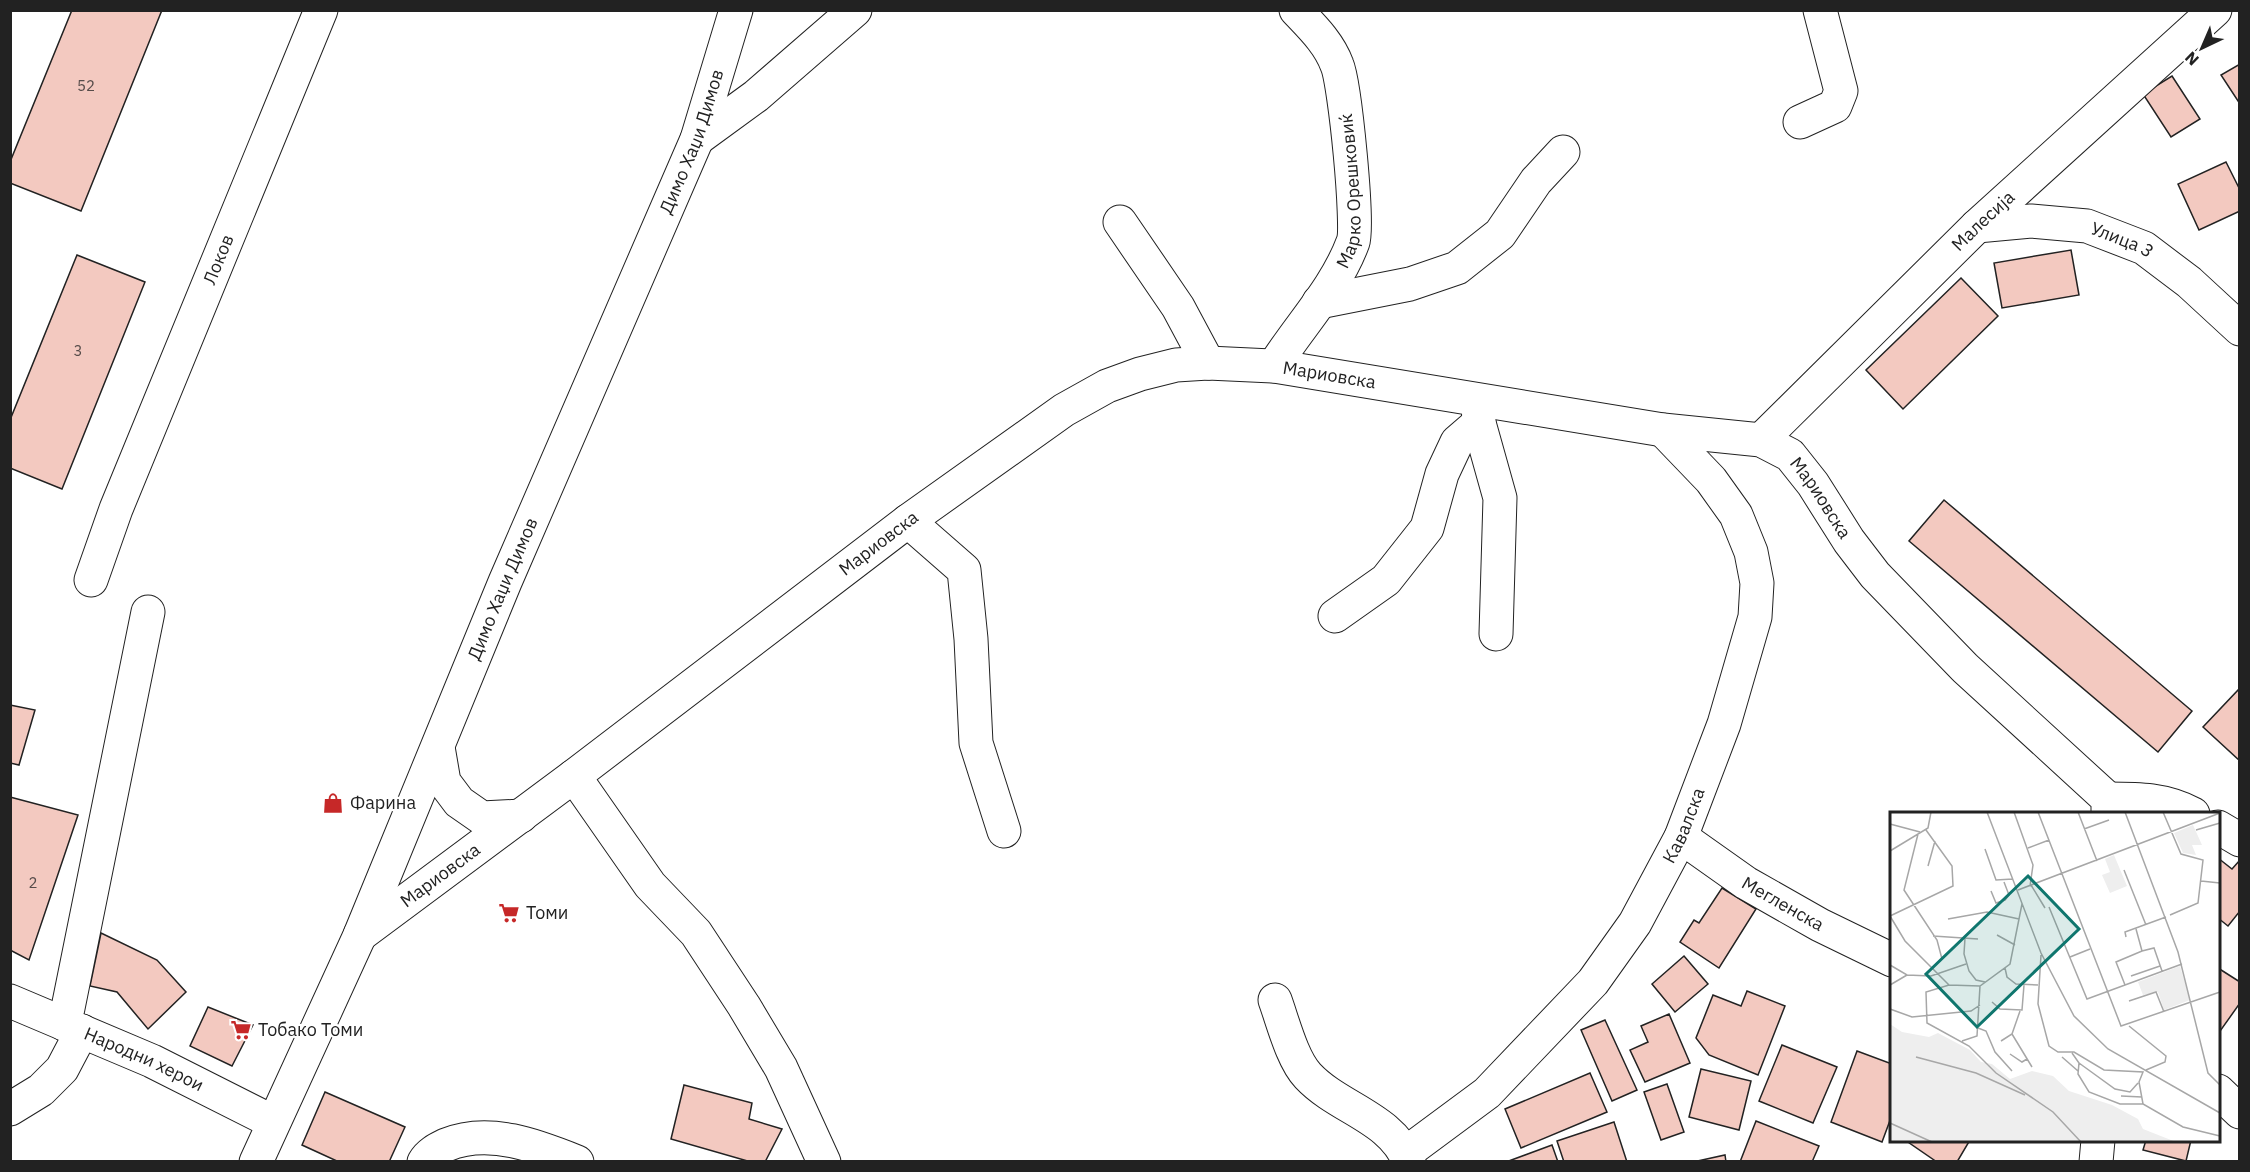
<svg xmlns="http://www.w3.org/2000/svg" width="2250" height="1172" viewBox="0 0 2250 1172" font-family="'IBM Plex Sans',sans-serif">
	<style>
		.building { fill: #f3c9c0; stroke: #222; stroke-width: 1.5 }
		.lines { fill: none; stroke-linecap: round; stroke-linejoin: round }
		.minor-casing { stroke: #222; stroke-width: 35 }
		.minor { stroke: #fff; stroke-width: 33 }
		.labels { text-anchor: middle; stroke-width: 4.5; stroke-linejoin: round; paint-order: stroke }
		.number-label { font-size: 15px; fill: #564c4a }
		.street-label { font-size: 18px; fill: #222; stroke: #fff }
		.poi-label { font-size: 18px; fill: #222; stroke: #fff; text-anchor: start }
		.inset-road { fill: none; stroke: #a7a7a7; stroke-width: 1.5 }
		.view { fill: #0f766e; fill-opacity: 0.15; stroke: #0f766e; stroke-width: 3 }
		.inset-edge { fill: none; stroke: #222; stroke-width: 3 }
	</style>
	<rect width="100%" height="100%" fill="#fff"/>
	<g class="building">
		<polygon points="72,10 162,10 81,211 10,183 10,162"/>
		<polygon points="2240,64 2240,104 2221,75"/>
		<polygon points="2172,76 2200,119 2171,137 2143,94"/>
		<polygon points="2226,162 2240,190 2240,211 2199,230 2178,184"/>
		<polygon points="2071,250 2079,295 2002,308 1994,263"/>
		<polygon points="77,255 145,282 62,489 10,468 10,420"/>
		<polygon points="1961,278 1998,316 1903,409 1866,370"/>
		<polygon points="1944,500 2192,711 2158,752 1909,541"/>
		<polygon points="2240,688 2240,761 2203,727"/>
		<polygon points="10,705 35,710 19,765 10,763"/>
		<polygon points="10,797 78,815 29,960 10,950"/>
		<polygon points="2218,858 2232,869 2240,860 2240,911 2228,926 2218,918"/>
		<polygon points="1722,888 1756,909 1719,968 1680,942 1694,920 1699,923"/>
		<polygon points="101,933 157,960 186,992 148,1029 117,992 90,986"/>
		<polygon points="1684,956 1708,984 1675,1012 1652,984"/>
		<polygon points="2218,968 2240,982 2240,1003 2218,1034"/>
		<polygon points="1747,991 1785,1006 1758,1075 1709,1055 1696,1038 1713,995 1741,1006"/>
		<polygon points="208,1007 253,1025 232,1066 190,1046"/>
		<polygon points="1669,1014 1690,1063 1645,1082 1630,1050 1648,1042 1641,1026"/>
		<polygon points="1605,1020 1637,1090 1612,1101 1581,1030"/>
		<polygon points="1782,1045 1837,1067 1813,1123 1759,1101"/>
		<polygon points="1857,1051 1892,1064 1892,1115 1882,1142 1831,1122"/>
		<polygon points="1701,1069 1751,1081 1739,1130 1689,1117"/>
		<polygon points="1590,1073 1607,1112 1521,1148 1505,1109"/>
		<polygon points="1667,1084 1684,1132 1661,1140 1644,1092"/>
		<polygon points="684,1085 752,1103 749,1119 782,1129 765,1162 751,1162 671,1139"/>
		<polygon points="325,1092 405,1127 389,1162 339,1162 302,1145"/>
		<polygon points="1756,1121 1819,1146 1812,1162 1740,1162"/>
		<polygon points="1614,1122 1627,1162 1564,1162 1557,1141"/>
		<polygon points="1905,1140 1970,1140 1957,1162 1937,1162"/>
		<polygon points="2146,1140 2191,1140 2186,1161 2143,1150"/>
		<polygon points="1552,1145 1558,1162 1506,1162"/>
		<polygon points="1725,1155 1726,1162 1693,1162"/>
	</g>
	<g class="lines">
		<g class="minor-casing">
			<g id="minor">
				<polyline points="1800,122 1835,106 1841,91 1820,10"/>
				<polyline points="697,139 756,96 855,10"/>
				<polyline points="1120,222 1178,307 1208,363"/>
				<path id="s1" d="M1977,226L2031,221L2087,226L2144,248L2189,282L2240,329"/>
				<polyline points="1319,302 1410,284 1457,268 1500,234 1536,181 1563,152"/>
				<path id="s2" d="M1274,366C1300,325 1336,288 1353,242C1359,226 1345,84 1337,65C1329,43 1312,27 1296,10"/>
				<polyline points="1478,403 1479,423 1500,498 1496,634"/>
				<path id="s3" d="M1761,440L1977,226L2215,10"/>
				<polyline points="908,521 964,570 971,639 976,743 1004,831"/>
				<path id="s4" d="M91,580L116,509L321,10"/>
				<polyline points="1335,616 1386,580 1427,528 1442,474 1457,442 1479,423"/>
				<polyline points="438,747 444,782 459,802 482,818 521,816"/>
				<polyline points="574,776 650,885 696,933 744,1006 781,1068 824,1162"/>
				<path d="M2108,799C2139,799 2165,799 2193,814"/>
				<polyline points="2218,827 2240,840"/>
				<path id="s5" d="M1681,837L1746,883L1820,925L1892,960"/>
				<path id="s6" d="M360,935L574,776L908,521L1064,410L1107,386L1140,374L1176,365L1208,363L1274,366L1663,430L1761,440L1790,455L1813,484L1849,541L1875,575L1965,668L2108,799V814"/>
				<path d="M1275,1000C1283,1022 1292,1059 1308,1076C1339,1109 1391,1117 1409,1162"/>
				<path id="s7" d="M10,1001L152,1061L273,1122"/>
				<polyline points="64,1024 68,1008 148,612"/>
				<polyline points="2218,1091 2240,1112"/>
				<polyline points="10,1109 41,1090 62,1069 82,1031"/>
				<path id="s8" d="M1406,1153L1487,1093L1593,982L1635,923L1681,837L1724,724L1755,617L1757,583L1751,552L1736,515L1711,480L1663,430"/>
				<path id="s9" d="M256,1162L360,935L505,582L697,139L736,10"/>
				<path d="M424,1162C429,1153 438,1149 446,1145C489,1127 537,1146 577,1162"/>
				<polyline points="2096,1162 2098,1140"/>
			</g>
		</g>
		<use href="#minor" class="minor"/>
	</g>
	<defs>
		<g id="shop-bare" transform="scale(1.62)"><path d="M-5-2.5h2.3a2.7 3.5 0 0 1 5.4 0H5L5.5 6h-11ZM-1.5-2.5h3a1.5 2.3 0 0 0-3 0Z" fill="#c62828" stroke="#fff" stroke-width="2.5" paint-order="stroke"/></g>
		<g id="supermarket-bare" transform="scale(1.62)"><path d="M-6-5.5h2.5l.6 2H6L4.5 2H-2.5L-4.4-4H-6ZM-1.5 3.2a1.3 1.3 0 1 0 .1 0ZM3 3.2a1.3 1.3 0 1 0 .1 0Z" fill="#c62828" stroke="#fff" stroke-width="2.5" paint-order="stroke"/></g>
	</defs>
	<g fill-rule="evenodd">
		<use href="#shop-bare" x="333" y="803"/>
		<use href="#supermarket-bare" x="509" y="913"/>
		<use href="#supermarket-bare" x="241" y="1030"/>
	</g>
	<g class="labels">
		<g class="number-label">
			<text x="86" y="91">52</text>
			<text x="78" y="356">3</text>
			<text x="33" y="888">2</text>
		</g>
		<g class="street-label">
			<text dy="6" stroke="none"><textPath href="#s9" startOffset="1110">Димо Хаџи Димов</textPath></text>
			<text dy="6" stroke="none"><textPath href="#s2" startOffset="198">Марко Орешковиќ</textPath></text>
			<text dy="6" stroke="none"><textPath href="#s3" startOffset="312">Малесија</textPath></text>
			<text dy="6" stroke="none"><textPath href="#s1" startOffset="148">Улица 3</textPath></text>
			<text dy="6" stroke="none"><textPath href="#s4" startOffset="345">Локов</textPath></text>
			<text dy="6" stroke="none"><textPath href="#s6" startOffset="1154">Мариовска</textPath></text>
			<text dy="6" stroke="none"><textPath href="#s6" startOffset="1676">Мариовска</textPath></text>
			<text dy="6" stroke="none"><textPath href="#s6" startOffset="650">Мариовска</textPath></text>
			<text dy="6" stroke="none"><textPath href="#s9" startOffset="624">Димо Хаџи Димов</textPath></text>
			<text dy="6" stroke="none"><textPath href="#s8" startOffset="436">Кавалска</textPath></text>
			<text dy="6" stroke="none"><textPath href="#s6" startOffset="100">Мариовска</textPath></text>
			<text dy="6" stroke="none"><textPath href="#s5" startOffset="122">Мегленска</textPath></text>
			<text dy="6" stroke="none"><textPath href="#s7" startOffset="146">Народни херои</textPath></text>
		</g>
		<g class="poi-label">
			<text x="350" y="809">Фарина</text>
			<text x="526" y="919">Томи</text>
			<text x="258" y="1036">Тобако Томи</text>
		</g>
	</g>
	<g transform="translate(1890 812)">
		<rect width="330" height="330" fill="#fff"/>
		<path d="M303,13L312,33H302L306,43L293,41L284,21ZM224,43L237,74L220,81L212,63L220,60L215,47ZM290,154L300,188L274,198L268,180L253,183L248,170ZM0,212L12,220L39,225L48,221L80,238L91,250L102,252L120,267L142,259L163,264L179,279L222,293L248,307L253,317L286,330H0Z" fill="#eee"/>
		<path class="inset-road" d="M97,0L151,141L184,204L218,237L330,301M124,0L143,53L140,74M148,0L231,214L330,180M188,0L207,49M235,0L288,140L318,261L330,273M273,0L291,42L313,48L308,91L280,103M0,12L30,20M194,17L219,8M306,18L330,11M28,22L14,78L47,128L52,147M138,36L159,28M95,37L106,68L123,67M0,39L38,16L41,0M38,54L45,29M234,58L256,113M311,69L330,71M141,73L155,96M128,78L330,1M101,79L106,91L115,88L119,83L114,70M132,92L120,152L90,174L59,173L36,180L37,211L79,234L106,261L163,300L191,330M159,95L197,187L292,152M0,104L63,74L62,54L36,18M0,104L15,129L59,173M58,107L97,100L129,107M246,117L252,139M107,123L125,133M43,124L88,127M236,125L235,120L276,105M75,126L74,142L79,159L86,168L95,170M151,143L148,192L159,234L168,240H184L214,258L253,260L249,270L253,292L293,315L330,324M180,145L200,137M0,153L17,163L41,164L76,152M115,156L117,165L126,172L148,173M241,164L270,154M0,173L17,163M235,173L226,150L252,139L264,136L272,159M239,189L266,180L274,200M102,190L110,197L132,198L134,173M0,197L22,205L81,199L90,193M239,214L276,244L275,250L256,258M88,216L96,219L105,240L122,259M122,222L142,255M72,229L87,224L90,174M111,229L122,222L130,199M182,241L189,251L188,262L199,280L230,292H253M120,242L132,250L137,247M26,245L86,261L135,283M172,245L188,259M189,251L225,277L240,280L248,271M231,284L252,285M0,311L42,330"/>
		<path class="view" d="M138,64L189,117L87,215L36,162Z"/>
		<rect width="330" height="330" class="inset-edge"/>
	</g>
	<rect width="2250" height="1172" fill="none" stroke="#222222" stroke-width="24"/>
	<g transform="translate(2202 48) rotate(224)" stroke="#ffffff" stroke-width="4.5" paint-order="stroke">
	<path d="M0-4.5L10 22L0 15L-10 22Z" fill="#222222"/>
	<text y="-9" font-size="16" font-weight="bold" text-anchor="middle" fill="#222222">N</text>
	</g>
</svg>
